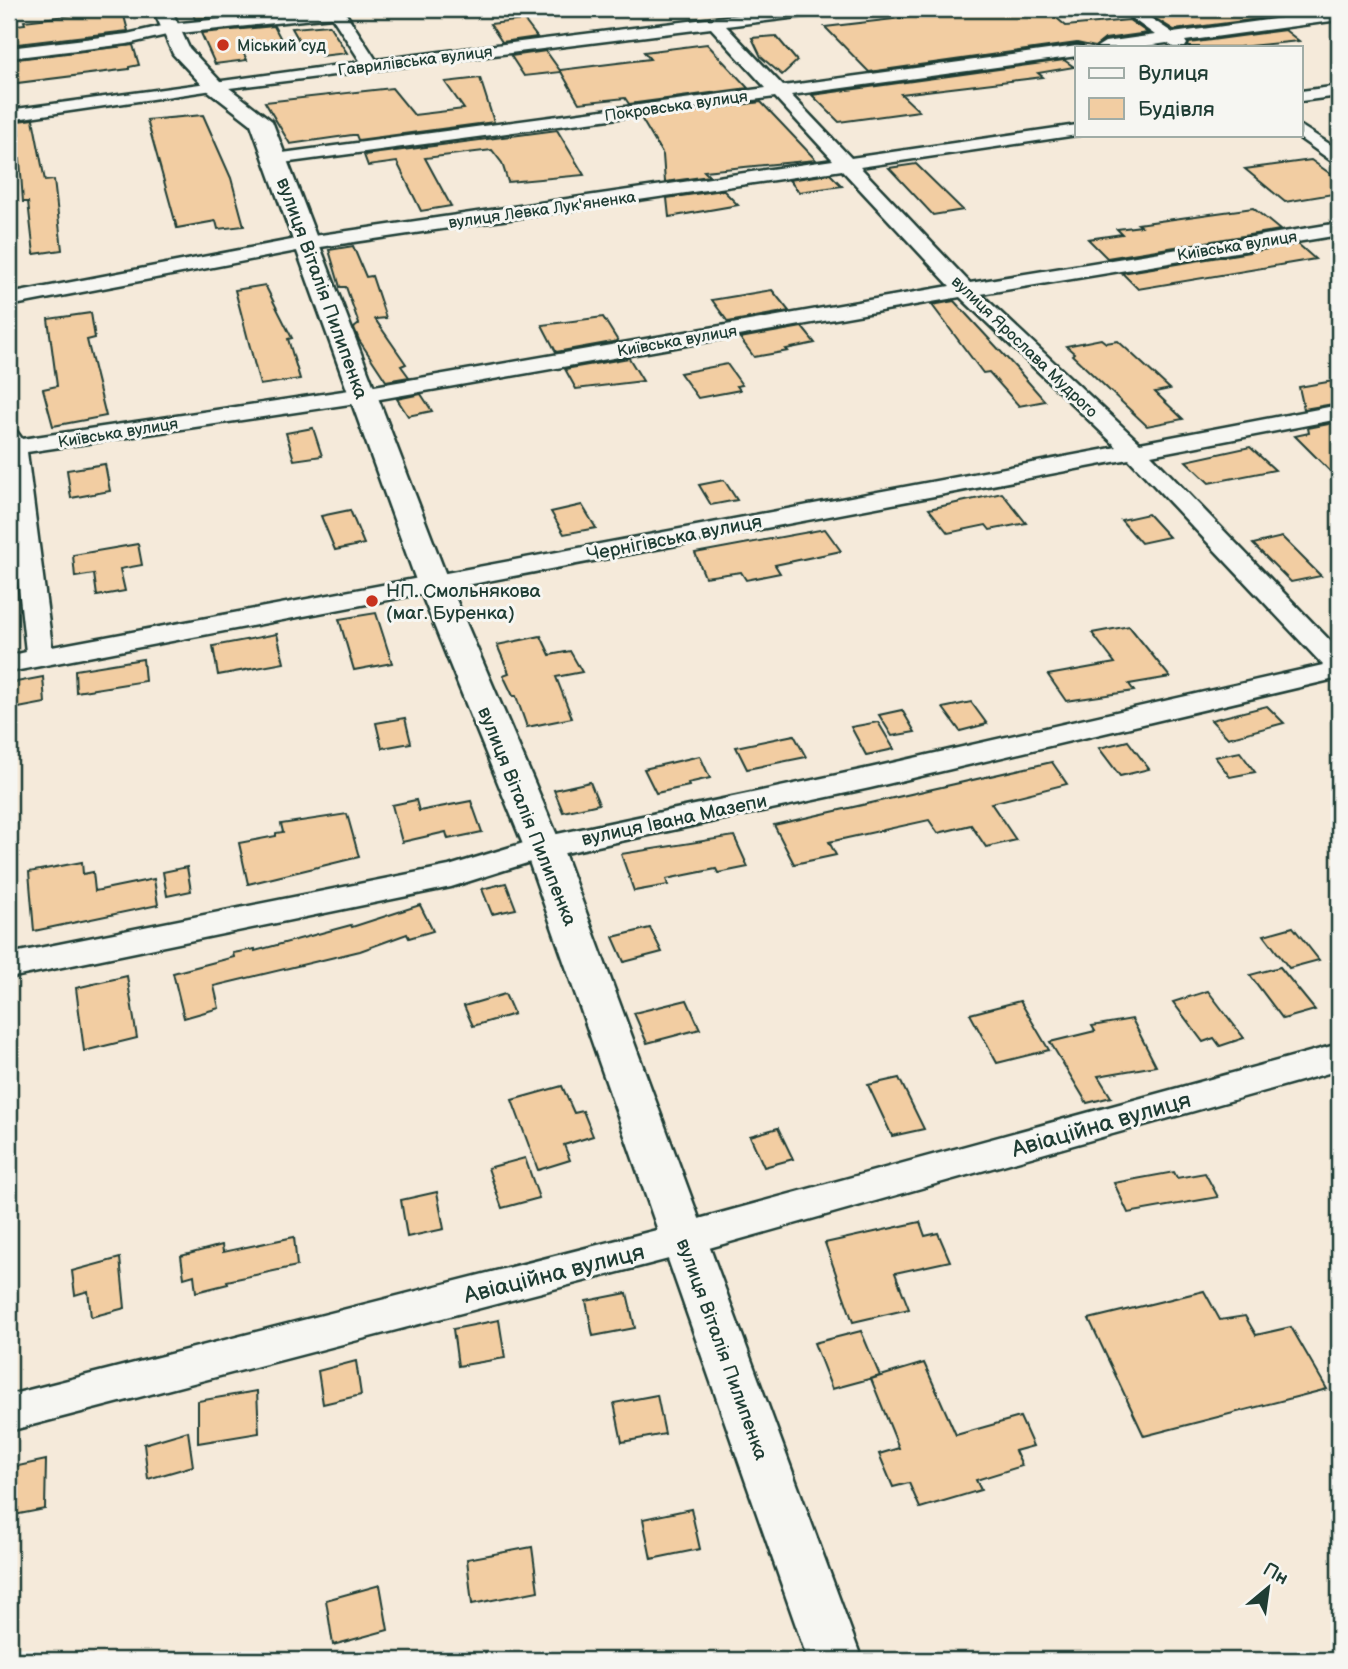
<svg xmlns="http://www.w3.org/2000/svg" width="1348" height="1669" viewBox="0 0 1348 1669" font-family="'Balsamiq Sans',sans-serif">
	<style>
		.building { fill: #f2cda2; stroke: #1f3d34; stroke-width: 2 }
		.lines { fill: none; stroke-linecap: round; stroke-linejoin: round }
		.minor-casing { stroke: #1f3d34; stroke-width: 5 }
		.tertiary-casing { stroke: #1f3d34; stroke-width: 5 }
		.minor { fill: #f6f6f2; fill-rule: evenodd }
		.tertiary { fill: #f6f6f2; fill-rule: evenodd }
		.poi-dot { fill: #c8321e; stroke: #f6f6f2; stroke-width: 2.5 }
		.labels { text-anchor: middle; stroke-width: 6; stroke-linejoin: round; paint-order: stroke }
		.far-poi-label { font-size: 16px; fill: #1f3d34; stroke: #f6f6f2; text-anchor: start }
		.far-street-label { font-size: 16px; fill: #1f3d34; stroke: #f6f6f2 }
		.street-label { font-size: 19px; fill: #1f3d34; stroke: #f6f6f2 }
		.poi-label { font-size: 19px; fill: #1f3d34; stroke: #f6f6f2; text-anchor: start }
		.near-street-label { font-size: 23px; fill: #1f3d34; stroke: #f6f6f2 }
	</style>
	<rect width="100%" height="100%" fill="#f5eada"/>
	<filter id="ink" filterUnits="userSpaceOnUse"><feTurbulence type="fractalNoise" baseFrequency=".0143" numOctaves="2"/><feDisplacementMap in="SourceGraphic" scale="14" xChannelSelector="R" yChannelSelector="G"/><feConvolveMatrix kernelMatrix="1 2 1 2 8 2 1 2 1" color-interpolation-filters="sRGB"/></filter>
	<g filter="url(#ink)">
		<g class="building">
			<polygon points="191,9 266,9 268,12 195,19"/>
			<polygon points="979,9 1046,9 1066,26 1129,20 1148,33 1105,39 1095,47 1077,43 869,72 825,27"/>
			<polygon points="1226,9 1252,9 1266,18 1174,30 1153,17"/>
			<polygon points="106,11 107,14 123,12 128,31 9,45 9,26 25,24 24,21"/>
			<polygon points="524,20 537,37 502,42 490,24"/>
			<polygon points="329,25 347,53 321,56 318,51 306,53 292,28"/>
			<polygon points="274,26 283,43 241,48 247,60 215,64 201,33"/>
			<polygon points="1285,30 1299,41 1239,47 1188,47 1189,43"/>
			<polygon points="776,36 797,61 782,75 761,57 752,38"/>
			<polygon points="707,44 748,88 629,104 625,98 579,103 560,70 650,59 644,52"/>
			<polygon points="133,45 139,65 129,67 129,69 9,84 9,60"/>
			<polygon points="546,51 561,72 524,76 511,56"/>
			<polygon points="1064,60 1074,67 1038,73 1043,77 901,94 919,111 839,122 812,95"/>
			<polygon points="480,78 494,122 358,140 356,135 352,135 290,144 265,102 392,88 414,115 464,109 445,82"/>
			<polygon points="761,102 816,160 704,171 709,176 665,182 663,155 641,118"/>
			<polygon points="203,115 231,178 244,226 218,229 216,221 177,228 147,120"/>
			<polygon points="33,119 45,181 54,180 62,250 34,254 28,202 23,202 20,159 18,159 14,135 19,135 18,121"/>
			<polygon points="557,130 584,175 508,182 502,163 492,150 425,158 451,206 421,211 397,162 368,166 364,155"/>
			<polygon points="1311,160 1339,180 1339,193 1285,202 1245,169"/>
			<polygon points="916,164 963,210 933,215 889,168"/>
			<polygon points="830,174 842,186 799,192 789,180"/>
			<polygon points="723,190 738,205 669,217 667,198"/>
			<polygon points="1253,208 1280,230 1107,258 1088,239 1122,234 1117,229 1141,226 1138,224"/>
			<polygon points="1298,244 1315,259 1138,289 1122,273"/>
			<polygon points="353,246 366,277 372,276 386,318 375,319 406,364 401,366 409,377 386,381 359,340 354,328 359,324 346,287 340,287 329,250"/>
			<polygon points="265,285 292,338 288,339 300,379 260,385 235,290"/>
			<polygon points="772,290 789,311 728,322 712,300"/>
			<polygon points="954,301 1016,368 1045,401 1019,406 989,372 983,373 932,305"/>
			<polygon points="91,313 95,338 87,340 106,416 53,426 43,389 57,386 48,319"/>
			<polygon points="603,317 618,341 556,352 542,325"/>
			<polygon points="802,327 815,343 786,349 788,351 754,357 740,338"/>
			<polygon points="1101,339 1106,343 1118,341 1170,389 1155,392 1183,419 1147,426 1072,355 1074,353 1066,346"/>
			<polygon points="629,358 643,381 576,389 565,369"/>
			<polygon points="727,364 742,385 737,386 740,390 698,398 680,373"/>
			<polygon points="1339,380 1339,403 1304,409 1299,387"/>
			<polygon points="421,394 432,411 408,416 397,399"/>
			<polygon points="1339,422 1339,480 1295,436 1309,433 1308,428"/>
			<polygon points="313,428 322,456 294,460 286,433"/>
			<polygon points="1250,447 1275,470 1209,483 1186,461"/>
			<polygon points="105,464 110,491 71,498 67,470"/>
			<polygon points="724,480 737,500 711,505 699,485"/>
			<polygon points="1002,493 1026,523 990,530 986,525 948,533 929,509"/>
			<polygon points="582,505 596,528 564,534 551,512"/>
			<polygon points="350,510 364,544 335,550 321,516"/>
			<polygon points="1148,514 1169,537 1141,543 1121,520"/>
			<polygon points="825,529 841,551 775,565 780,573 746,580 741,572 705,577 695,553"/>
			<polygon points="1282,537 1321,576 1291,582 1253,544"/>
			<polygon points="138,544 142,565 120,569 125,591 97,596 94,574 75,577 73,555"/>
			<polygon points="376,613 392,663 354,670 339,619"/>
			<polygon points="1129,626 1170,677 1129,684 1134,691 1066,701 1048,675 1115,663 1092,633"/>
			<polygon points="277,634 284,663 218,675 213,646"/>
			<polygon points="541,636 550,655 570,651 582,672 556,677 572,718 527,727 516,696 513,696 503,675 509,673 497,645"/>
			<polygon points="143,659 145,681 76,692 75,670"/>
			<polygon points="43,677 45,703 13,709 11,683"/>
			<polygon points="971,702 987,724 960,731 943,708"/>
			<polygon points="1267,706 1284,723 1228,738 1211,720"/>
			<polygon points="902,710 915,732 892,736 879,715"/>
			<polygon points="405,718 411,743 382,748 376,723"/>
			<polygon points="878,722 894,749 866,755 851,727"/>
			<polygon points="794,735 806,757 747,769 736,747"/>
			<polygon points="1128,741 1149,769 1120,776 1099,748"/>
			<polygon points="1240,752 1255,772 1230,777 1215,757"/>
			<polygon points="700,756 710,778 688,783 689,786 656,793 644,769"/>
			<polygon points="1052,762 1067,784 991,803 1016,840 986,847 971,825 938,833 929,820 829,842 836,855 794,864 774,825"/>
			<polygon points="590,782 599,804 563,812 554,790"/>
			<polygon points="416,800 419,811 471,801 482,832 448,839 446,832 402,842 392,805"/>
			<polygon points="347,814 359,857 248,884 239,843 276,836 276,833 283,832 281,824"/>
			<polygon points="734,836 748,867 718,873 716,869 666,879 668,885 634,891 621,854"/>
			<polygon points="82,862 83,874 93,872 95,891 154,879 158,905 34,931 29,872"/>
			<polygon points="187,867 191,891 167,896 163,872"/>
			<polygon points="506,883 516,909 492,914 482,889"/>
			<polygon points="420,905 433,931 409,938 407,934 360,951 214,986 219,1008 184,1018 173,973 234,957 233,953 255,949 255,951 351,925 352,927"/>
			<polygon points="1293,927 1319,960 1289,968 1264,935"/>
			<polygon points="650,928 662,952 624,962 613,937"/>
			<polygon points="1280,967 1315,1010 1283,1019 1250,975"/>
			<polygon points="127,976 137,1038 84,1051 76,988"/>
			<polygon points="1208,991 1224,1012 1244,1038 1220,1046 1214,1038 1203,1042 1173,1002"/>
			<polygon points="505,994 514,1014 473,1026 464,1006"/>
			<polygon points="687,1000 700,1029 647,1043 634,1013"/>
			<polygon points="1020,1001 1049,1050 997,1063 970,1014"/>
			<polygon points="1132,1019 1156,1066 1098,1076 1111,1097 1087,1103 1050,1042 1095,1031 1092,1026"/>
			<polygon points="899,1078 924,1129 892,1136 868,1085"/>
			<polygon points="562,1086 574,1113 583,1111 593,1136 564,1145 570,1160 538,1170 512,1100"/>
			<polygon points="778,1128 793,1159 764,1167 750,1136"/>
			<polygon points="525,1158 539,1198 502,1208 488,1168"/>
			<polygon points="1174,1172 1177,1178 1205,1173 1218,1197 1128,1213 1114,1183"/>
			<polygon points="437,1192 444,1229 407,1237 401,1200"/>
			<polygon points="920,1222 925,1236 938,1233 950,1261 895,1273 909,1309 853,1322 825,1243"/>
			<polygon points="294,1237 297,1266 227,1281 228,1284 196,1292 194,1275 184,1278 181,1256 222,1245 223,1252"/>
			<polygon points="120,1258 125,1308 91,1317 88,1291 75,1295 72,1271"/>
			<polygon points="1204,1291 1220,1320 1245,1316 1256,1335 1291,1327 1327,1389 1144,1436 1089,1319"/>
			<polygon points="627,1293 635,1328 593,1336 586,1301"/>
			<polygon points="499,1320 505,1358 458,1366 453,1329"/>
			<polygon points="861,1331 880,1376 832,1389 814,1343"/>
			<polygon points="356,1361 361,1395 323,1404 318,1371"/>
			<polygon points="924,1363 956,1435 1020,1417 1033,1446 1015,1451 1022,1466 976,1480 981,1490 920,1508 909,1483 893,1487 879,1454 899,1448 871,1379"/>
			<polygon points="257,1391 259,1433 198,1443 198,1401"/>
			<polygon points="657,1395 665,1434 622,1442 614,1403"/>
			<polygon points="188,1431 193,1466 148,1479 144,1444"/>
			<polygon points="46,1460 45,1509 9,1516 9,1468"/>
			<polygon points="691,1509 700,1549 651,1559 643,1519"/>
			<polygon points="532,1547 538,1591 472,1604 467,1559"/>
			<polygon points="380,1585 388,1630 333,1645 326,1600"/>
		</g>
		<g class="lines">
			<g class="minor-casing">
				<g id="minor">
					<path d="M323,9H343L376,60L786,9H830L822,14L726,26L783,86L1077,46L1082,47H1077V56L791,95L851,158L1077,125V135H1079H1077L860,167L970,283L1339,223V235L981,294L1140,443L1339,405V419L1151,455L1339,650V678L870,788L546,857L451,887L9,978V954L449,866L543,837L870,768L1323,665L1129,459L9,672V656L26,652L9,495V430L17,432L22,439L363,388L950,286L842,170L307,249L9,306V294L307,237L833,160L775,97L275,164L266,159L275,154L766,88L711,28L213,90L9,120V110L361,62L332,17L171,34L127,44L9,58V48L127,34L171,24ZM960,297L1117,447L52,647L27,452L363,402Z"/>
					<polygon points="1119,9 1137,9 1173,33 1339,10 1339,20 1185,41 1187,44 1185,47 1173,47 1167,43 1139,47 1097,47 1105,42 1155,35"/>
					<polygon points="1339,86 1339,96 1301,101 1301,91"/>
					<polygon points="1301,126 1339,150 1339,163 1333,162 1295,135 1301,135"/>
					<polygon points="1339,1044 1339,1070 684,1255 9,1431 9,1395 684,1223"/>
				</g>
			</g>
			<g class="tertiary-casing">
				<polygon id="tertiary" points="153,9 171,9 189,48 220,81 272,121 449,583 562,847 862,1660 808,1660 524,847 417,583 251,124 206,89 173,54"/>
			</g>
			<use href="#minor" class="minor"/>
			<use href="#tertiary" class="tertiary"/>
		</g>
	</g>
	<g class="poi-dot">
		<circle cx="223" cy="45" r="7"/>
		<circle cx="372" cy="601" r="7"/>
	</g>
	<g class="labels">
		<g class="far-poi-label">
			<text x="237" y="51">Міський суд</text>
		</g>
		<g class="far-street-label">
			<text transform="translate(415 60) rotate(-7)" y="6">Гаврилівська вулиця</text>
			<text transform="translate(676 105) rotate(-8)" y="6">Покровська вулиця</text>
			<text transform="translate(542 209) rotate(-8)" y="6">вулиця Левка Лук'яненка</text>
			<text transform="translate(1237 245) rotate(-9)" y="6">Київська вулиця</text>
			<text transform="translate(677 340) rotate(-10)" y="6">Київська вулиця</text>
			<text transform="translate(1025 346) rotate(44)" y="6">вулиця Ярослава Мудрого</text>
			<text transform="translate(118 432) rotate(-9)" y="6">Київська вулиця</text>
		</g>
		<g class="street-label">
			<text transform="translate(323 288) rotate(70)" y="7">вулиця Віталія Пилипенка</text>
			<text transform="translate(674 537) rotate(-11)" y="7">Чернігівська вулиця</text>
			<text transform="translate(528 816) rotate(68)" y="7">вулиця Віталія Пилипенка</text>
			<text transform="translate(674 819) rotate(-12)" y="7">вулиця Івана Мазепи</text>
			<text transform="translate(723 1349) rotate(70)" y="7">вулиця Віталія Пилипенка</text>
		</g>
		<g class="poi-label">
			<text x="386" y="597">НП. Смольнякова<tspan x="386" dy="22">(маг. Буренка)</tspan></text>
		</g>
		<g class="near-street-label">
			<text transform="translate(1101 1124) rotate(-16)" y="8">Авіаційна вулиця</text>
			<text transform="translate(554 1273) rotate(-14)" y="8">Авіаційна вулиця</text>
		</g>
	</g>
	<rect width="1348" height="1669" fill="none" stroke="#f6f6f2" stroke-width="35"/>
	<rect x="18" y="18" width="1313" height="1634" fill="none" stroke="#1f3d34" stroke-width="2.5" filter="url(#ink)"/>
	<rect x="1075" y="46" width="228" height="91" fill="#f6f6f2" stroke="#a0aca6" stroke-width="2"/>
	<rect x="1089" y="68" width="35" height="10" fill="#f6f6f2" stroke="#a0aca6" stroke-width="2"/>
	<text x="1138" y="80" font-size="21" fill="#1f3d34">Вулиця</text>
	<rect x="1089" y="98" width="35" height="21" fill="#f2cda2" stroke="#a0aca6" stroke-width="2"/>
	<text x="1138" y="116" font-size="21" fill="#1f3d34">Будівля</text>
	<g transform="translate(1268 1588) rotate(29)" stroke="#f6f6f2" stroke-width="5" paint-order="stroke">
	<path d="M0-5L12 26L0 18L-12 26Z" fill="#1f3d34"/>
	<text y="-10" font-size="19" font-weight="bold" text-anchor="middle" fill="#1f3d34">Пн</text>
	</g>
</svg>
